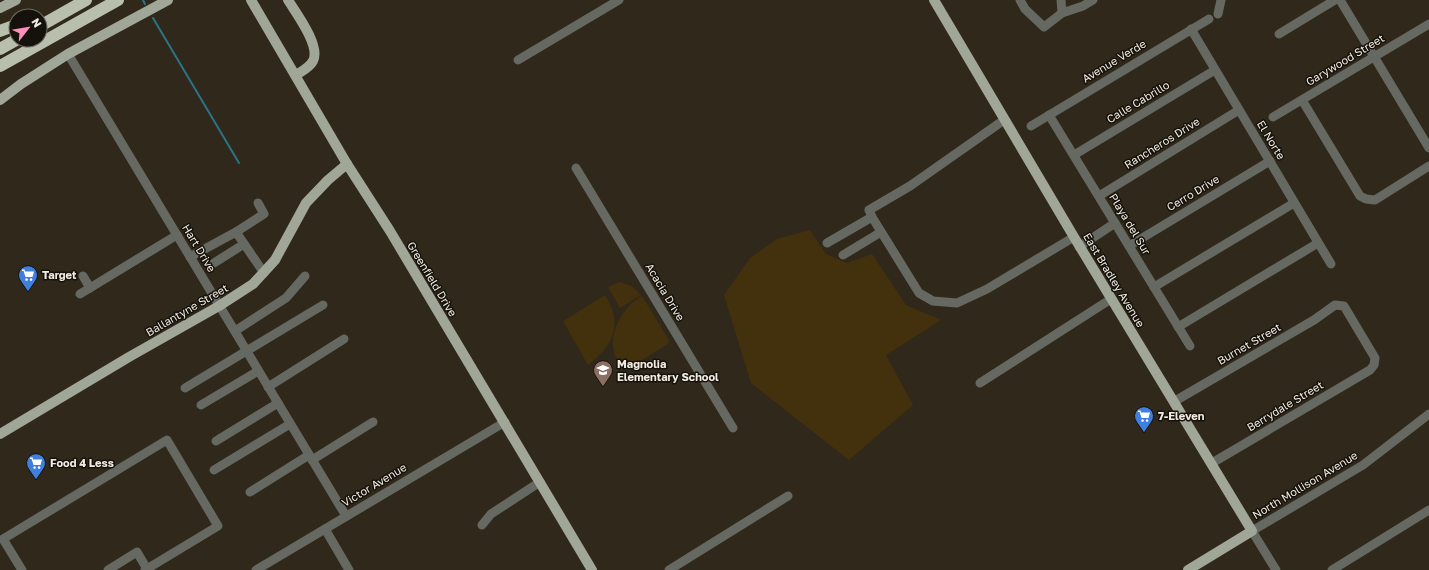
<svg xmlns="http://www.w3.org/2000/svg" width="1429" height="570" viewBox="0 0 1429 570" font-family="'Golos Text',sans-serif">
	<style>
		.green { fill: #43310e }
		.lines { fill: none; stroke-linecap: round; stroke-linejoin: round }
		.stream { stroke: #2b7488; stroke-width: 2 }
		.minor { stroke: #656961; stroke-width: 9 }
		.major { stroke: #a1a798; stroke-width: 10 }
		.highway { stroke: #b8c0ad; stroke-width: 12 }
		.labels { text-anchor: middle; stroke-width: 3; stroke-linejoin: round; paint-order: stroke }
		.street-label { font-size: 11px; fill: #f1ebe2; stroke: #15120b }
		.poi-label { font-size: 11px; font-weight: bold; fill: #f1ebe2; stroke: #15120b; text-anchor: start }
	</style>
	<rect width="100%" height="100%" fill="#30281a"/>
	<g class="green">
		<polygon points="810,230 826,254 847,263 872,254 906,305 941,320 886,355 913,405 849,460 751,383 724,295 750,258 777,239"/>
		<polygon points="619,282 632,286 641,295 620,308 608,287"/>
		<path d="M605,295C623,324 614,345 588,365L564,323L565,320Z"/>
		<path d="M642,296L669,340L668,344L626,370C600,349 617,310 642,296Z"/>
	</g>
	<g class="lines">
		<g class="stream">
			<polyline points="143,0 145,4"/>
			<polyline points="153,18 239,163"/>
		</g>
		<g class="minor">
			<polyline points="1020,0 1025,9 1044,27 1062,13 1083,6 1093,0"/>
			<polyline points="1061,0 1062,13"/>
			<polyline points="1340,0 1429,148"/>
			<polyline points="1218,14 1221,0"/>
			<polyline points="1191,29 1331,264"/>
			<polyline points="1279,34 1335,0"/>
			<polyline points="68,54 346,516"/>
			<polyline points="518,60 619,0"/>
			<polyline points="1302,100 1360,196 1366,199 1375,200 1429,166"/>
			<polyline points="1049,115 1190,346"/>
			<polyline points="1273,117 1429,24"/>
			<polyline points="1004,120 910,186 869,210 872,217 919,293 933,301 957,303 987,289 1074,237"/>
			<polyline points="1031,126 1209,19"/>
			<polyline points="1074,155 1215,70"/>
			<polyline points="576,168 733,428"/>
			<polyline points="1099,196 1239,110"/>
			<polyline points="236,232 264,214 258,203"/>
			<polyline points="827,243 872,217"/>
			<polyline points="1129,246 1270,161"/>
			<polyline points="1079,247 1115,223"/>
			<polyline points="843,255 881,232"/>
			<polyline points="190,257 236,232 264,273"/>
			<polyline points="214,263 244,244"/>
			<polyline points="83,276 90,288"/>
			<polyline points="1154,287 1294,203"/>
			<polyline points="80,294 177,235"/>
			<polyline points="1178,327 1318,243"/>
			<polyline points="235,331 286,298 305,276"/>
			<polyline points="980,383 1111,299"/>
			<polyline points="268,387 344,339"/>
			<polyline points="185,388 323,305"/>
			<polyline points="1175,401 1314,320 1335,305 1344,306 1375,358 1374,365 1370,370 1212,463"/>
			<polyline points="201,405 258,371"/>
			<polyline points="216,441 278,403"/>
			<polyline points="312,460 373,422"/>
			<polyline points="214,470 290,424"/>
			<polyline points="250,492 309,455"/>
			<polyline points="482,525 491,514 540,482"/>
			<polyline points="325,529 349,570"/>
			<polyline points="22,570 3,539 167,440 218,526 145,570"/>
			<polyline points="108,570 137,552 147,569"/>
			<polyline points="256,570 505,422"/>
			<polyline points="669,570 788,496"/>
			<polyline points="1276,570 1252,531 1363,465 1429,414"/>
			<polyline points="1332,570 1429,510"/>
		</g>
		<g class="major">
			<polyline points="251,0 347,164 390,231 592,570"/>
			<path d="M288,0C296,13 321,46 313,61C309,68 302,71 296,75"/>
			<polyline points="934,0 1074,237 1252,531 1188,570"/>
			<polyline points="0,8 16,0"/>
			<polyline points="0,100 21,84 68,54 168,0"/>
			<polyline points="0,434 129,357 219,306 253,284 275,260 306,203 328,180 347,164"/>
		</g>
		<g class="highway">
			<polyline points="40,26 86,0"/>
			<polyline points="0,31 16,25"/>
			<polyline points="0,49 16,40"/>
			<polyline points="0,66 118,0"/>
		</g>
	</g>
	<defs>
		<g id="supermarket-pin" transform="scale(1)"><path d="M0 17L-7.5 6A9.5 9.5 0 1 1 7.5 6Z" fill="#3f7fe0" stroke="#15120b"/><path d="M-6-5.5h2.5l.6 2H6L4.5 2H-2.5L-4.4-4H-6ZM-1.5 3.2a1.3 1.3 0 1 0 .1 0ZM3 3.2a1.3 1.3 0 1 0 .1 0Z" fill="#fff"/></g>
		<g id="school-pin" transform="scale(1)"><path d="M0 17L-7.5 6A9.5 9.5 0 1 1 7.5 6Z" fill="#8d6e63" stroke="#15120b"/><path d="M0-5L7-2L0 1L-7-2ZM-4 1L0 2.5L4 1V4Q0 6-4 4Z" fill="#fff"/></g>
	</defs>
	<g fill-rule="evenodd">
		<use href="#supermarket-pin" x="28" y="275"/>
		<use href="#school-pin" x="603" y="370"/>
		<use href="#supermarket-pin" x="1144" y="416"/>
		<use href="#supermarket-pin" x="36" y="463"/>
	</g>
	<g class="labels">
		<g class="street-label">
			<text transform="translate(1345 60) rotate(-31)" y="4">Garywood Street</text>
			<text transform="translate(1114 61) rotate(-31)" y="4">Avenue Verde</text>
			<text transform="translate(1138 102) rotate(-31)" y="4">Calle Cabrillo</text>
			<text transform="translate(1271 140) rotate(59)" y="4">El Norte</text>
			<text transform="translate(1162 143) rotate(-32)" y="4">Rancheros Drive</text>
			<text transform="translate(1193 193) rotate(-31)" y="4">Cerro Drive</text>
			<text transform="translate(1130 224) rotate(59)" y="4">Playa del Sur</text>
			<text transform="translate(199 248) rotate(59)" y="4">Hart Drive</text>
			<text transform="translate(432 279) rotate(59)" y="4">Greenfield Drive</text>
			<text transform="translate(1114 280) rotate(59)" y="4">East Bradley Avenue</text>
			<text transform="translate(665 292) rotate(59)" y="4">Acacia Drive</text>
			<text transform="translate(187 310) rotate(-30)" y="4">Ballantyne Street</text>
			<text transform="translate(1249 344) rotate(-30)" y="4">Burnet Street</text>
			<text transform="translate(1285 406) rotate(-31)" y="4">Berrydale Street</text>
			<text transform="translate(374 485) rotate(-31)" y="4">Victor Avenue</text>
			<text transform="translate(1305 485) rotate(-31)" y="4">North Mollison Avenue</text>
		</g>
		<g class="poi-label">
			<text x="42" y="279">Target</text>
			<text x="617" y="368">Magnolia<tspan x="617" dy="13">Elementary School</tspan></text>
			<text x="1158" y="420">7-Eleven</text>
			<text x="50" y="467">Food 4 Less</text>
		</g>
	</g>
	<g transform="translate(28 28) rotate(59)"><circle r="19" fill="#15120b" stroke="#6d6961"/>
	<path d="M0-3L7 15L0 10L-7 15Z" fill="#fe8ebb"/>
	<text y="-6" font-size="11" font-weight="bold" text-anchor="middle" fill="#f1ebe2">N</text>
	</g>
</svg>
